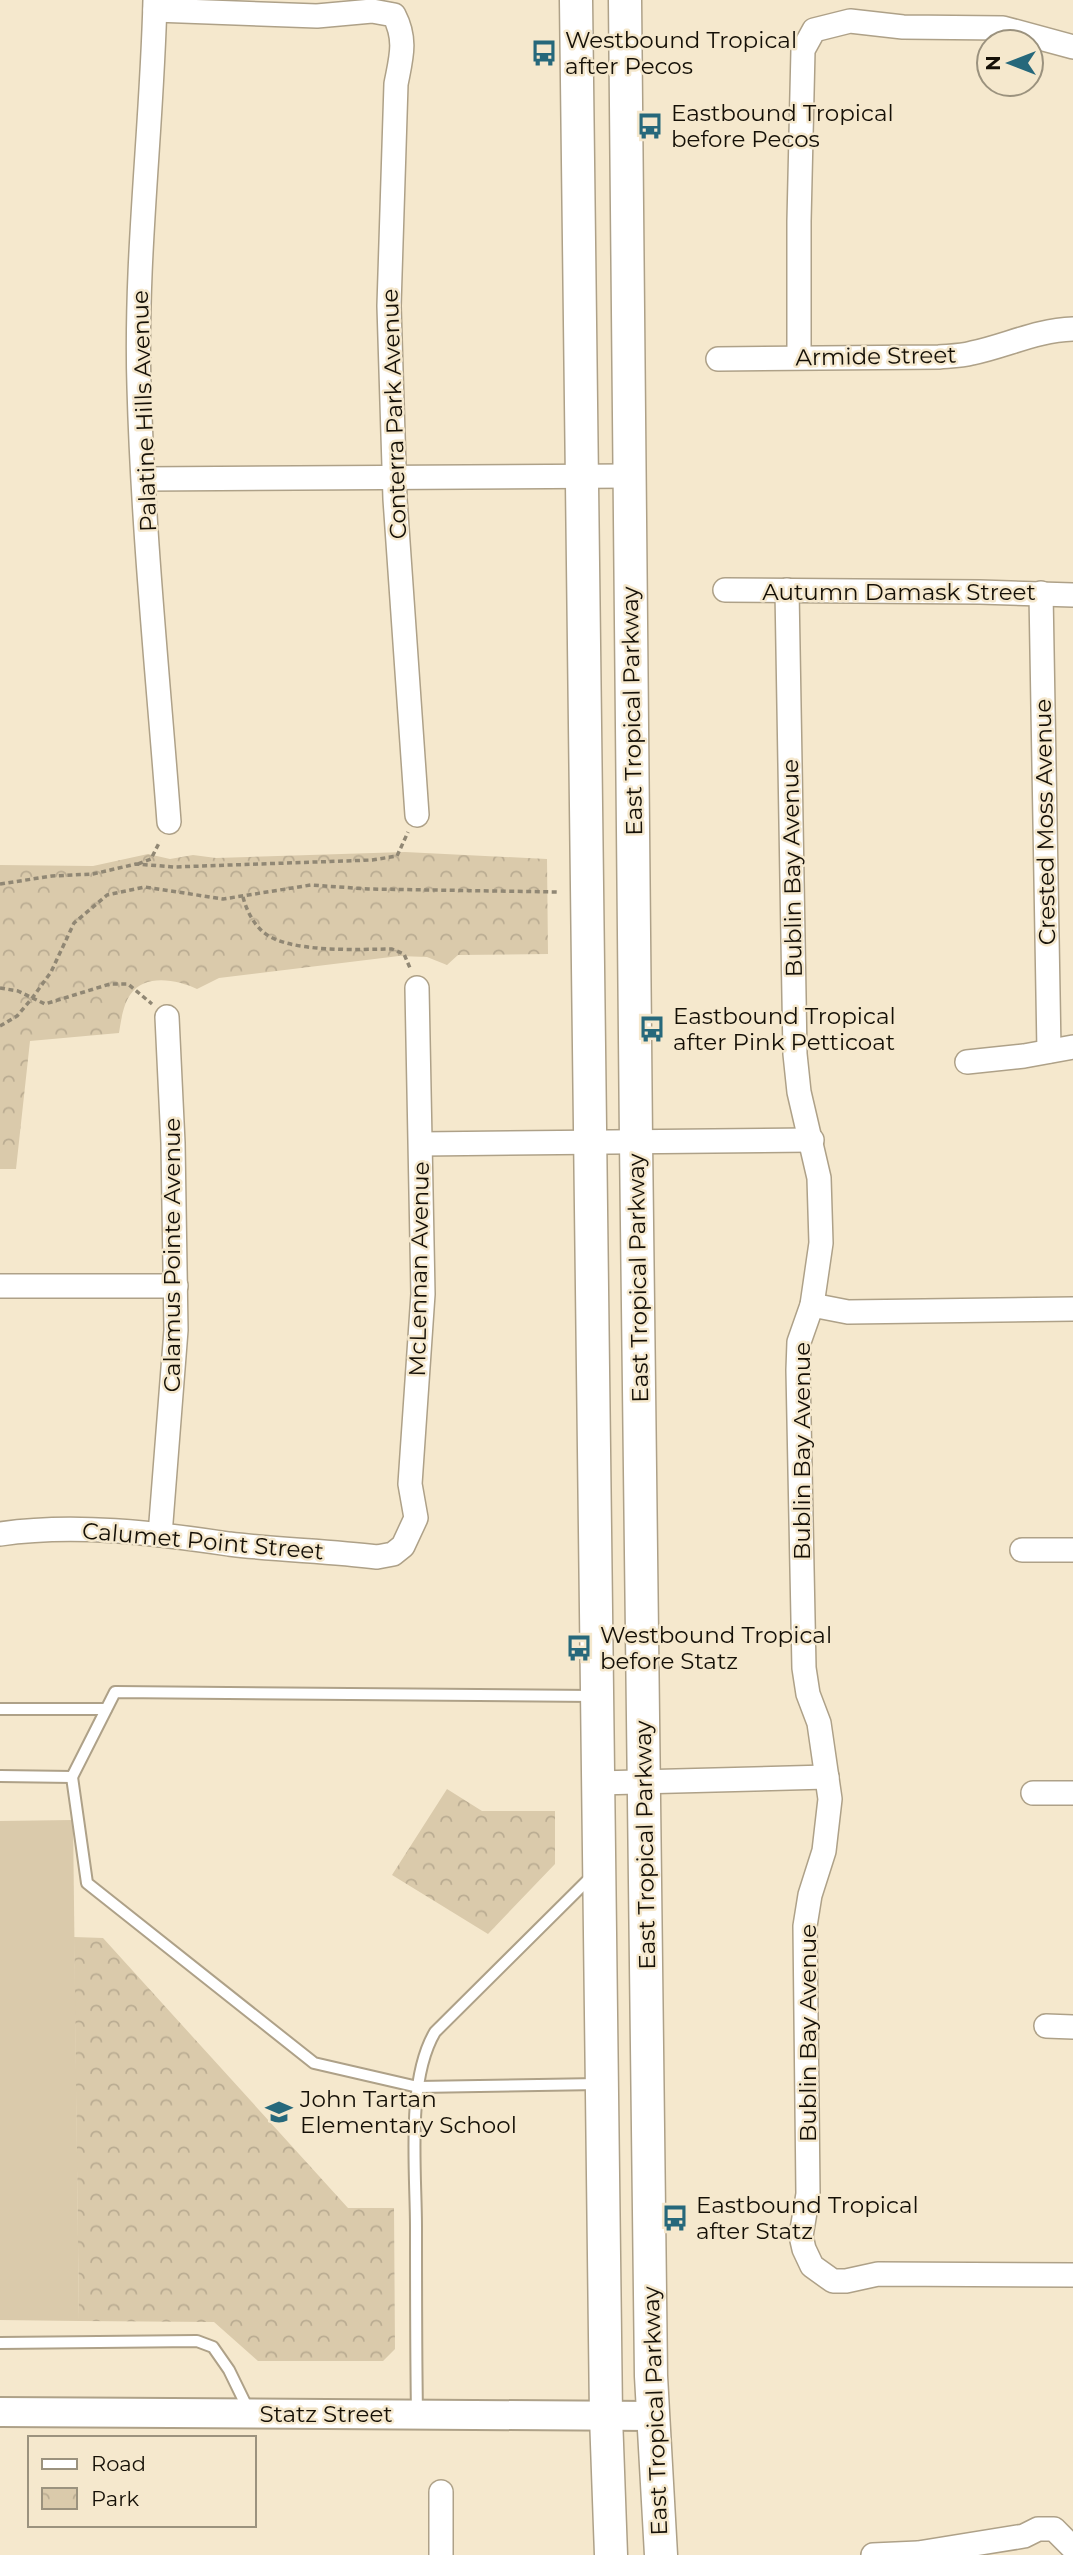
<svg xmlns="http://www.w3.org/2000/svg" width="1073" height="2555" viewBox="0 0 1073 2555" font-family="Montserrat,sans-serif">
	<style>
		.park { fill: url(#park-crowns) }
		.garden { fill: #dacaab }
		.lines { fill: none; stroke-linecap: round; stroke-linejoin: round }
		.service-casing { stroke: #aea188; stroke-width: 14 }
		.minor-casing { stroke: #aea188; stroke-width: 26 }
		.tertiary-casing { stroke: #aea188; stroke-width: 32 }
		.secondary-casing { stroke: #aea188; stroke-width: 35 }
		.path { stroke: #908774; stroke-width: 3.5; stroke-dasharray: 5 3.5; stroke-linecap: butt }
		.service { stroke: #fff; stroke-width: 10 }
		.minor { stroke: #fff; stroke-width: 23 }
		.tertiary { stroke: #fff; stroke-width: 28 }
		.secondary { stroke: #fff; stroke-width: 32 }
		.labels { text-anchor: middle; stroke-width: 5; stroke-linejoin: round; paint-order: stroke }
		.poi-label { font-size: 23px; fill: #151007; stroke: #f5e8cd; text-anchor: start }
		.street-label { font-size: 23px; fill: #151007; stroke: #f5e8cd }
	</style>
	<defs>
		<pattern id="park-crowns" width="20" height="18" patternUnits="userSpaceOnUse" patternTransform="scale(1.75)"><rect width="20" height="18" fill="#dacaab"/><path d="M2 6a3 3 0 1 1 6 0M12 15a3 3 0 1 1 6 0" fill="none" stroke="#baac92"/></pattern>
	</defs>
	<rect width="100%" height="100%" fill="#f5e8cd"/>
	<g class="park">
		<path d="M405,852L547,859L548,954L458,955L447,965L427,957L399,956L219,978L197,989C177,980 145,973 130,995C123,1005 121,1021 119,1033L30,1041L16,1169H0V865L93,866L148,854L170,859L193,855L216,858Z"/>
		<polygon points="447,1789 482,1811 555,1811 555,1864 488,1934 392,1875"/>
		<polygon points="74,1937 103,1938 348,2208 394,2208 395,2349 383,2361 258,2361 214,2322 79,2321"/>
	</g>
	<polygon class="garden" points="73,1820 79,2321 0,2320 0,1821"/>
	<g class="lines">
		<g class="service-casing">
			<g id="service">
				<polyline points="0,1709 106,1709"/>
				<polyline points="0,1776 72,1777 115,1692 594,1696"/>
				<polyline points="72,1777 87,1883 314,2063 418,2087 599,2084"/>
				<polyline points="0,2343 197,2341 213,2347 229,2370 249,2411"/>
				<path d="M417,2414C416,2352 416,2289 416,2227C416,2170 406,2081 435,2032L594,1874"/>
			</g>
		</g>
		<g class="minor-casing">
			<g id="minor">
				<path d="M155,0C152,129 135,258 139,387C143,532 158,677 169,822"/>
				<path d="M155,10L317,16L372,11L394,15C407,40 401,58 396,84L389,306L395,499L417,815"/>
				<polyline points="799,357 799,221 803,50 814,30 850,21 903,27 1003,28 1073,47"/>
				<path d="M718,359L939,357C950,356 961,356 972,353C1006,346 1037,330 1073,329"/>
				<polyline points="144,479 629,476"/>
				<polyline points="725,590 980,592 1073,595"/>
				<polyline points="787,590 795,1054 799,1092 819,1178 821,1243 812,1305 799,1342 798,1370 804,1668 808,1694 819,1723 830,1799 824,1851 810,1895 805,1926 808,2194 801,2236 804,2249 812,2266 833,2281 846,2281 878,2274 1073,2275"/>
				<polyline points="1041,593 1049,1051"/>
				<polyline points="967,1062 1024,1056 1073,1047"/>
				<polyline points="421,1144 812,1140"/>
				<polyline points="0,1286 176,1286"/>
				<polyline points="812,1305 848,1312 1073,1309"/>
				<path d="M0,1534C75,1523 155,1533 229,1544C278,1550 328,1551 377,1557L393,1554L403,1546L416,1518L410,1484L423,1294L417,988"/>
				<polyline points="160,1535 176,1330 173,1143 167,1017"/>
				<polyline points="1022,1550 1073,1550"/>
				<polyline points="598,1783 827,1777"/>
				<polyline points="1033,1793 1073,1793"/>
				<polyline points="1046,2026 1073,2027"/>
				<polyline points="441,2492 441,2555"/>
				<polyline points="873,2555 918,2553 1024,2536 1038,2529 1054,2529 1073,2548"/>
			</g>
		</g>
		<g class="tertiary-casing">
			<polyline id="tertiary" points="0,2412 652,2416"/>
		</g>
		<g class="secondary-casing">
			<g id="secondary">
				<polyline points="576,0 606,2416 611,2555"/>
				<polyline points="625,0 636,1141 651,2376 661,2555"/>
			</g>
		</g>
		<g class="path">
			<polyline points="138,864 151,859 160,841"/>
			<polyline points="0,884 52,876 93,874 136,864 174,867 372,860 397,856 408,832"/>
			<path d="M243,897C246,909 253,923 262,931C287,954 360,949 392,949L404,954L410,968"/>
			<polyline points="0,988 18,991 45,1004 110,984 128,984 152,1004"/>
			<polyline points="0,1026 17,1016 33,997 51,972 74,923 107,895 145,887 223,899 311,885 368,889 559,892"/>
		</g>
		<use href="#service" class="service"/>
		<use href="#minor" class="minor"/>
		<use href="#tertiary" class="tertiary"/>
		<use href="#secondary" class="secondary"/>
	</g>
	<defs>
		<g id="bus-bare" transform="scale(2.1)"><path d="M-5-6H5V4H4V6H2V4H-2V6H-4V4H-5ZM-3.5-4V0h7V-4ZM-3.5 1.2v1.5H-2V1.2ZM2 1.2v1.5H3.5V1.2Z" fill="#26687b" stroke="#f5e8cd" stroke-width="2.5" paint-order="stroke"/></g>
		<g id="school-bare" transform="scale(2.1)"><path d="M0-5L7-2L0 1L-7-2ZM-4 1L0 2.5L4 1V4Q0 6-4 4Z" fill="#26687b" stroke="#f5e8cd" stroke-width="2.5" paint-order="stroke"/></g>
	</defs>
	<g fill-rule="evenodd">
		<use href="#bus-bare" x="544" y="53"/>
		<use href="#bus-bare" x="650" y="126"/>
		<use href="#bus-bare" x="652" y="1029"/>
		<use href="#bus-bare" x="579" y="1648"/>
		<use href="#school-bare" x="279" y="2112"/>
		<use href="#bus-bare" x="675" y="2218"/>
	</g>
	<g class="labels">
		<g class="poi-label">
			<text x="565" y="48">Westbound Tropical<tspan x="565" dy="26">after Pecos</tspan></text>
			<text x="671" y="121">Eastbound Tropical<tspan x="671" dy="26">before Pecos</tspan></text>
			<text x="673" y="1024">Eastbound Tropical<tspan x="673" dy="26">after Pink Petticoat</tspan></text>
			<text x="600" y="1643">Westbound Tropical<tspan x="600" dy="26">before Statz</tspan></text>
			<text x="300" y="2107">John Tartan<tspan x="300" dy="26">Elementary School</tspan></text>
			<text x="696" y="2213">Eastbound Tropical<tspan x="696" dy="26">after Statz</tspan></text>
		</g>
		<g class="street-label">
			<text transform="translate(876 356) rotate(-1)" y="8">Armide Street</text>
			<text transform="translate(144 411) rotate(-92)" y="8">Palatine Hills Avenue</text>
			<text transform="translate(394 414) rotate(-92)" y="8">Conterra Park Avenue</text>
			<text x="899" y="600">Autumn Damask Street</text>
			<text transform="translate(632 711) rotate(-91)" y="8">East Tropical Parkway</text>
			<text transform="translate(1045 822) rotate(-91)" y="8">Crested Moss Avenue</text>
			<text transform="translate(792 868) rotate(-91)" y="8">Bublin Bay Avenue</text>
			<text transform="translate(172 1255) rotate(-90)" y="8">Calamus Pointe Avenue</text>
			<text transform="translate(419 1269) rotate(-89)" y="8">McLennan Avenue</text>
			<text transform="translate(638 1278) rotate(-91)" y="8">East Tropical Parkway</text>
			<text transform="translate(802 1451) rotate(-90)" y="8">Bublin Bay Avenue</text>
			<text transform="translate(203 1541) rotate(5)" y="8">Calumet Point Street</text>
			<text transform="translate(645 1845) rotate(-91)" y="8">East Tropical Parkway</text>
			<text transform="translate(808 2033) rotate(-90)" y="8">Bublin Bay Avenue</text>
			<text transform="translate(655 2411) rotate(-92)" y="8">East Tropical Parkway</text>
			<text x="326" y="2422">Statz Street</text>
		</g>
	</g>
	<rect x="28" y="2436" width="228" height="91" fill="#f5e8cd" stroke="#9b927e" stroke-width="2"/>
	<rect x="42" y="2459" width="35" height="10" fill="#ffffff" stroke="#9b927e" stroke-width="2"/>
	<text x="91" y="2471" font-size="21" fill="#151007">Road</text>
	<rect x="42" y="2488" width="35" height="21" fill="url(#park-crowns)" stroke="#9b927e" stroke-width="2"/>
	<text x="91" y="2506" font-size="21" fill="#151007">Park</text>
	<g transform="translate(1010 63) rotate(270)"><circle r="33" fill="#f5e8cd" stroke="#9b927e" stroke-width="2"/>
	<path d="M0-5L12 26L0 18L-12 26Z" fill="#26687b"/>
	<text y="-10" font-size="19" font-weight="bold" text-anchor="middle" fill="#151007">N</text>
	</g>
</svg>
